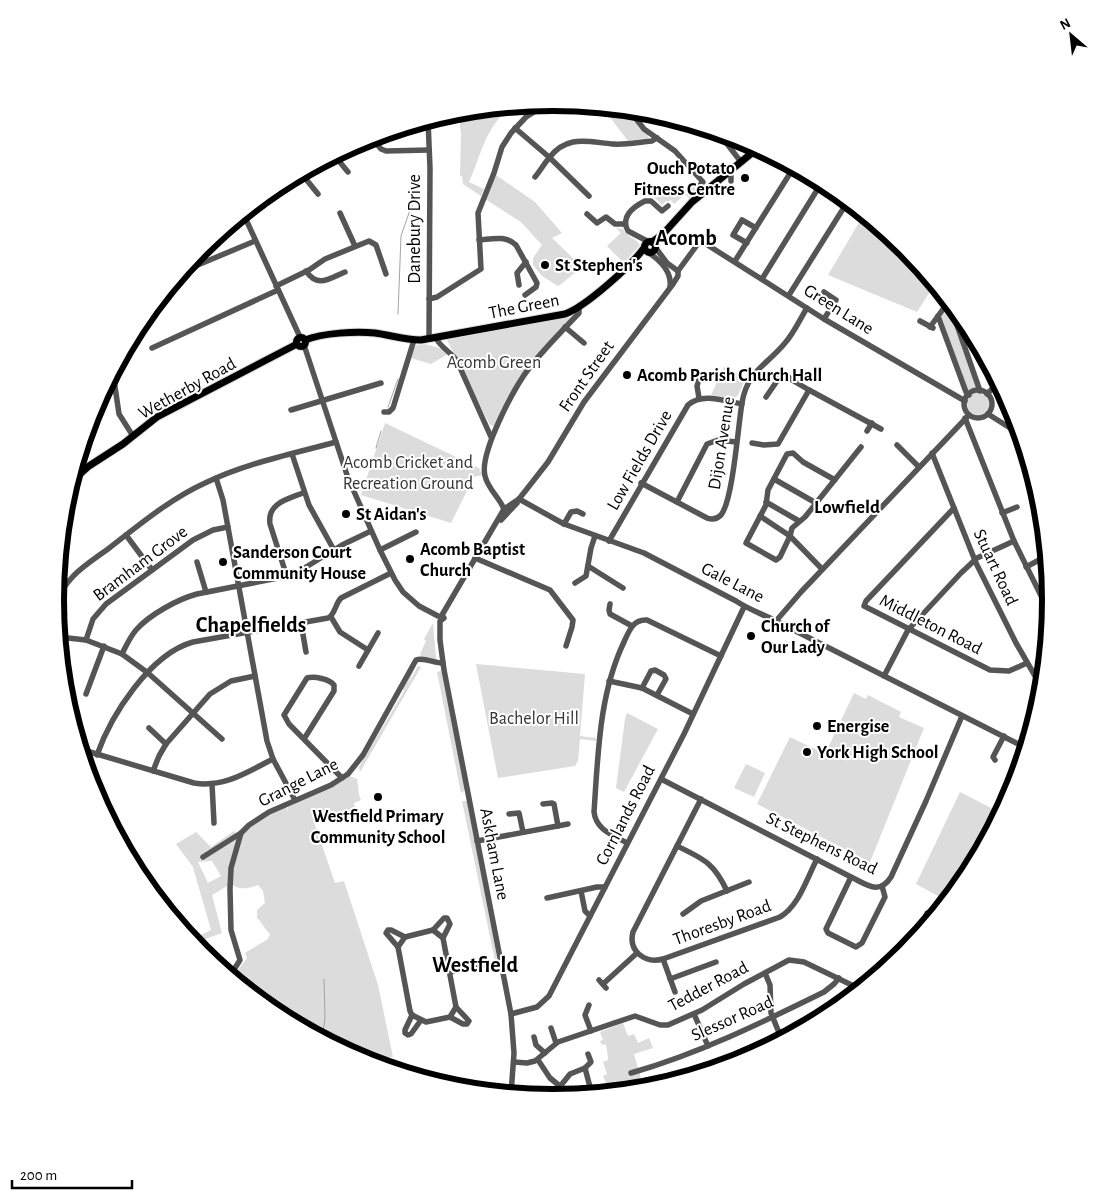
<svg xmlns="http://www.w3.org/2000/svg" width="1106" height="1200" viewBox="0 0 1106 1200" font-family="'Alegreya Sans',sans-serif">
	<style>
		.green { fill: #dcdcdc; fill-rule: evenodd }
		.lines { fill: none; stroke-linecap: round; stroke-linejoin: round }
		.stream { stroke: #a3a3a3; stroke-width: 1 }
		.major-casing { stroke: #dbdbdb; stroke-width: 9 }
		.minor { stroke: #555; stroke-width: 5.5 }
		.major { stroke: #000; stroke-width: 7 }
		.poi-dot { fill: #000; stroke: #fff; stroke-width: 2 }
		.labels { text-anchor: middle; stroke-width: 4; stroke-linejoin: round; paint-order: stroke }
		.poi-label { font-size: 18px; font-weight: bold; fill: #000; stroke: #fff; text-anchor: start }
		.street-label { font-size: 18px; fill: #000; stroke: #fff }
		.park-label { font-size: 18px; fill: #333; stroke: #fff }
		.neighbourhood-label { font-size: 19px; font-weight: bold; fill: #000; stroke: #fff }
		.district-label { font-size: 22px; font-weight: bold; fill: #000; stroke: #fff }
		.rim { fill: none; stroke: #000; stroke-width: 6 }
	</style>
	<rect width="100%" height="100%" fill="#fff"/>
	<g class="green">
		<path d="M510,106C483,133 483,150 469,182L484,189L481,196L463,184L462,176H460L461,133L458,111Z"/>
		<polygon points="602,107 625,109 639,128 648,135 648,138 628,141"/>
		<polygon points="496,175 535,202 562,233 552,238 582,267 560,285 558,286 542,276 533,265 533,258 542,245 521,222 485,199"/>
		<polygon points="693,185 698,190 689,198 685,194 674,204 671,200 668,202 666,201 662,205 650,193 654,187 658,192 664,190 667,194 673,189 678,194"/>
		<polygon points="864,214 905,248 935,284 917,312 828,275"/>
		<path d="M616,228L623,229C627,237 636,238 640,245L624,263L607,246L621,233Z"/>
		<polygon points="946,307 950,307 977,387 967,390 941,315"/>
		<polygon points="569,317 570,318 537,355 494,426 490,425 447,340"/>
		<polygon points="425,344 439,348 448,354 431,364 411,358 413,348 417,345"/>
		<polygon points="724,367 746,378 738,395 734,399 711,395"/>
		<circle cx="978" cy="404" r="11"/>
		<polygon points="385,423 479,468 482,475 474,477 451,523 361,495"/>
		<polygon points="433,623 436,658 435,661 422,658 420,654 426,641 424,639"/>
		<polygon points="476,664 585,674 580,736 596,738 596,741 580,739 578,761 575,766 498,778"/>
		<polygon points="414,665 416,666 407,686 418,666 421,667 360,772 359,767 404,691 403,688"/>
		<polygon points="441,671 465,788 464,791 461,793 437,672"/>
		<polygon points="854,693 866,699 868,695 901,712 899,717 924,728 870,862 757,804 790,737 825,754"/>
		<polygon points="627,713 658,729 624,792 616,788 625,719"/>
		<polygon points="746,764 765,773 754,797 734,788"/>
		<path d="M349,776L356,778L344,784L357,778L359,795L361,800L354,803L356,814L314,822L335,883L344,881L378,985L393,1057L362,1060L276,1014L232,978L247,958L245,953L268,939L270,934C264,929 263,923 257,918V910L265,903L263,891L258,885C249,888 238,891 232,884C232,873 237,842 243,833C253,819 272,813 287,807L288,812V807Z"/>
		<polygon points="960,792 1001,813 967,877 947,901 916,884"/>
		<polygon points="462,801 467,801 497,957 495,961"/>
		<path d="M234,831L238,837L229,885L212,895L222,933L205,939L219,967L209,959L199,936L211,930L193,867L176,844L196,832L211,847ZM212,861L221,876L208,883L198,862Z"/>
		<polygon points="623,1023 628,1036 634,1034 638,1043 649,1038 653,1048 634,1054 644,1089 610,1092 603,1076 607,1074 603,1062 608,1060 608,1058 606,1044 602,1045 600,1041 603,1040 600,1032"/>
	</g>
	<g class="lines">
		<g class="stream">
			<polyline points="398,314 401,236 410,210 413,207 411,203"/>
			<polyline points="388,407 398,379"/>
			<polyline points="376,448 381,431"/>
			<polyline points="322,1039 325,1018 324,979"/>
		</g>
		<g class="major-casing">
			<g id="major">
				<circle cx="650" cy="247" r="5.5"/>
				<polyline points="652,242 663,234 692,202 758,148"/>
				<circle cx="301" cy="342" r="4.5"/>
				<path d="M305,340C323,333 356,331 375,333C390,335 405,340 421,340L565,314C585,307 631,266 644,248"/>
				<polyline points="71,482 89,466 123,444 157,417 297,344"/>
			</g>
		</g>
		<g class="minor">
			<polyline points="629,110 644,129 675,151 703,182 699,186"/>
			<polyline points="428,120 430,168 429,339"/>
			<polyline points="515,128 549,157 589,196"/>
			<polyline points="718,132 741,162"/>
			<polyline points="371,137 381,149 386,151 429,150"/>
			<polyline points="334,155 348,172"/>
			<polyline points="729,172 731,176 731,181"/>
			<polyline points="301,173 318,194"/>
			<path d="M535,177C540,171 544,164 549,158C567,134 588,142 613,144C626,145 639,142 652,141L657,138"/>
			<polyline points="243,213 300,337"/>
			<polyline points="340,213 355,246"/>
			<polyline points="587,214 597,223 606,217 615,224 625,224"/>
			<path d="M479,240C492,239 506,235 516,245L537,283L536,287L525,295"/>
			<path d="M649,242L628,231C620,217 633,207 645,201H651L662,211L668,206"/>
			<polyline points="747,243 733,235 742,220 756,228"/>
			<polyline points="655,247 667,263 678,271"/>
			<path d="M649,253C661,261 672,272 670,287"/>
			<polyline points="735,261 794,167"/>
			<path d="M306,271C318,289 330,278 345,272"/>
			<polyline points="678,271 697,245 701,243 706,244 824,319 965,401"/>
			<polyline points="181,272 255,241"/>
			<polyline points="762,279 822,182"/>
			<polyline points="519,285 517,273 526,262"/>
			<polyline points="276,286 309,270 325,259 369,241 376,245 386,274"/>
			<polyline points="934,291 947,299"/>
			<polyline points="824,292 836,300 824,319"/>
			<polyline points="789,295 848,201"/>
			<polyline points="429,299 437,297 481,269 478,213 494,173 502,147 511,133 526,117 539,109 556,102"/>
			<polyline points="949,302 980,391"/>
			<polyline points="938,316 966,392 969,395"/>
			<polyline points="920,321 933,328"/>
			<polyline points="565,327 584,343"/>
			<polyline points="930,327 949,301"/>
			<path d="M436,338C440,347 451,352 457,361L491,437"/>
			<polyline points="304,345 348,478 380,550 395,580 403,592 419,606 438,616"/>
			<polyline points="152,348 278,290"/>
			<polyline points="113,373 119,414 133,436"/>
			<circle cx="978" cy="404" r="14"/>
			<polyline points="987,394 999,382"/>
			<polyline points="766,397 777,381 784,373 792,380 809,390 881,429"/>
			<polyline points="699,398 697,386 700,376"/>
			<polyline points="291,410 381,383"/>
			<polyline points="384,412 389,412 393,408 414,340"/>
			<polyline points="988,414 1021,435"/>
			<polyline points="965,418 1014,541 1050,614"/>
			<polyline points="867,431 872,423"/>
			<polyline points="752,443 764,445 778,444 809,390"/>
			<polyline points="897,445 919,467"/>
			<polyline points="932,453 976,563 1016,643 1042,688"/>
			<polyline points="292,454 309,505 334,550"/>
			<polyline points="216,478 223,500 267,741 273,759 295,800"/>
			<polyline points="774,479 816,503"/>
			<polyline points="835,480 803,462 793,453 787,454 768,490 766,505 746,543 776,560 780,557 790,536 792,528 805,517 861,447"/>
			<path d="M641,483L707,518C712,520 717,519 721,515C733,500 738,426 742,403C747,371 766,366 785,343C794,333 800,319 807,308"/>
			<path d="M519,499L564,524L644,553L736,601C748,609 762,614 776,621L1026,748"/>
			<polyline points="519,499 548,462 584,402 673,284 678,276 678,271"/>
			<polyline points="677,502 707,444 718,440 736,442"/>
			<polyline points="766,502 799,521"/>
			<polyline points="954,508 866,601 864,606 990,670 1009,671 1027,663"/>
			<path d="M504,509C499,497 488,489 485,476C479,453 515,386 530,367C545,348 562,331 579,313V307"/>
			<polyline points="1002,513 1017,507"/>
			<polyline points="760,516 790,536 822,569"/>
			<polyline points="501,520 517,503"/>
			<polyline points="564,524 571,512 577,511 583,514"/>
			<polyline points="126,535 152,570"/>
			<path d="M609,541L688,405C702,392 725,401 742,404"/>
			<polyline points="380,550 416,532"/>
			<polyline points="475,558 550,590 573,620 572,627 566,646"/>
			<polyline points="197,562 206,592"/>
			<polyline points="588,566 623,588"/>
			<polyline points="1026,567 1041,559"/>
			<path d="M287,577L270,524C267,503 288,499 303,493"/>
			<polyline points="575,583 586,576 591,548 595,536"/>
			<polyline points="610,604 609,610 610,614 632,626"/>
			<polyline points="1044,604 1051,600"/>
			<path d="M56,606C63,578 86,565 108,549C139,525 170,499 205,483C246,463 292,454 336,442"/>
			<polyline points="331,617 340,632 368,650"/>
			<polyline points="776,621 801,592 969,415"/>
			<polyline points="301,623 306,652"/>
			<polyline points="59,637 86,640 122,654 148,673 222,739"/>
			<polyline points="86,640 93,619 106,604 193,540 213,530 228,527"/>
			<path d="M122,654C126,646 130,637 136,630C149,615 178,599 197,594L293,575L342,545L371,531"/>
			<polyline points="359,666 378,633"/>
			<polyline points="884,676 908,630 961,573 977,558 1014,541"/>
			<polyline points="609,681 642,688 693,714"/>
			<polyline points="642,688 651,671 655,670 664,675 666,679 657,695"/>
			<polyline points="86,694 104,646"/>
			<polyline points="149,728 166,744"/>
			<path d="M304,739L334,691V685C329,679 315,676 307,678L284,715L289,724L342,778"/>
			<path d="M80,749L194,783C224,788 247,772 273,759"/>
			<path d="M97,755C111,715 150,654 193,642L328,618C335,615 335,604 341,598L391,573"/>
			<polyline points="995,760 993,757 1004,736"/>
			<polyline points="153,771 159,756 166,744 210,694 231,681 255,676"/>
			<path d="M661,779L851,877C866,884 879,896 891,877L926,801L962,716"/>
			<polyline points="212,784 214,823"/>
			<path d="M701,799L633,932C628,951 645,964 663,959L780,917C799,906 807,878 817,859"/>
			<polyline points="543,804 552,803 554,804 558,826"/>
			<polyline points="509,814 519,813 523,832"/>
			<polyline points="477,841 568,824"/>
			<path d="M627,843C613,835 596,830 594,812C598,755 599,694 624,642C629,631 633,619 647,620L721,656"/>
			<path d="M677,846C704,859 714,863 727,891"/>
			<path d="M203,857L241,833L249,825L269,812L331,785L348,774L363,755L416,660C424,657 434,663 443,663"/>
			<polyline points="851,877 826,929 828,933 856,947 862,943 885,897 882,886"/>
			<polyline points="581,891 585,911 590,916"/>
			<polyline points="547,898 597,887 605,887"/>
			<polyline points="683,914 701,901 749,882"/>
			<polygon points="433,930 443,938 456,1007 450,1017 426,1022 412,1015 410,1011 398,947 405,937"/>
			<polyline points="433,930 444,918 447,918 450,924 443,938"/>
			<polyline points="920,930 927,913 934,917"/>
			<polyline points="917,938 923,926 931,921"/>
			<polyline points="398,947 386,933 388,930 391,930 405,937"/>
			<polyline points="663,959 675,992"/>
			<polyline points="450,972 501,962"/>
			<polyline points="765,973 770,985 771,1013 782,1040"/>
			<polyline points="230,976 240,960 231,930 230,889 231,868 241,833"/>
			<polyline points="670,979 716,962"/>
			<polyline points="599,980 606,988"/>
			<polyline points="603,984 637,953"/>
			<polyline points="589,1005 585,1015 591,1031"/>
			<polyline points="511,1014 537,1007 549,996 684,734 744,607"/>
			<polyline points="694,1014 708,1046"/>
			<polyline points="412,1015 405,1030 405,1033 408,1035 411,1034 421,1020"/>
			<polyline points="450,1017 463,1024 467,1024 469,1021 456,1007"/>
			<polyline points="551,1028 556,1043"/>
			<polyline points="534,1037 536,1045 545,1053"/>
			<polyline points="538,1060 550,1078 561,1087"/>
			<polyline points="514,1062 527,1063 535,1061 558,1042 635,1016 660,1025 668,1025 702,1010 744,984 789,960 804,962 860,989"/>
			<polyline points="585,1068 590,1087 594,1094"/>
			<path d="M631,1073C698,1054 761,1023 824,992L834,984L839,978"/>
			<polyline points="571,1093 572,1096"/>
			<polyline points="511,1094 514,1053 511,1014 444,670 440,640 440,621 444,618 442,615 504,509 519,499"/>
			<polyline points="541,1097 554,1094 570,1074 585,1068 591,1062 588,1054"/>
		</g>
		<use href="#major" class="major"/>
	</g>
	<g class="poi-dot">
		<circle cx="745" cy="178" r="5"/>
		<circle cx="545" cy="265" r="5"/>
		<circle cx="627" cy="375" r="5"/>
		<circle cx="346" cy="514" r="5"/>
		<circle cx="410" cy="559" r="5"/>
		<circle cx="223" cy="562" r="5"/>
		<circle cx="751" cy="636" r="5"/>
		<circle cx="817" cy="726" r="5"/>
		<circle cx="807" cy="752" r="5"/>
		<circle cx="378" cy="797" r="5"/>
	</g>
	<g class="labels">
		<g class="poi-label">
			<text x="735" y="174" text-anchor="end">Ouch Potato<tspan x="735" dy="21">Fitness Centre</tspan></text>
			<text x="555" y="271">St Stephen's</text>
			<text x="637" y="381">Acomb Parish Church Hall</text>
			<text x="356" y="520">St Aidan's</text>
			<text x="420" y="555">Acomb Baptist<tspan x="420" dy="21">Church</tspan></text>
			<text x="233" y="558">Sanderson Court<tspan x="233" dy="21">Community House</tspan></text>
			<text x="761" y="632">Church of<tspan x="761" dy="21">Our Lady</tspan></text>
			<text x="827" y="732">Energise</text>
			<text x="817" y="758">York High School</text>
			<text x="378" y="822" text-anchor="middle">Westfield Primary<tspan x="378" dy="21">Community School</tspan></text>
		</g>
		<g class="street-label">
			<text transform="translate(414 229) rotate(-90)" y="6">Danebury Drive</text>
			<text transform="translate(524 306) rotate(-11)" y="6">The Green</text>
			<text transform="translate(839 309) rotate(32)" y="6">Green Lane</text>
			<text transform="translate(586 376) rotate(-55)" y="6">Front Street</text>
			<text transform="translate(187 388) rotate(-29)" y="6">Wetherby Road</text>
			<text transform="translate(721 443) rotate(-81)" y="6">Dijon Avenue</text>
			<text transform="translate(639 460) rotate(-60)" y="6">Low Fields Drive</text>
			<text transform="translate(140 563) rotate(-37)" y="6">Bramham Grove</text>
			<text transform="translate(996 567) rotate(65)" y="6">Stuart Road</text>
			<text transform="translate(733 582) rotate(27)" y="6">Gale Lane</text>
			<text transform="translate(931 624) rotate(27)" y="6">Middleton Road</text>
			<text transform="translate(298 782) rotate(-27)" y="6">Grange Lane</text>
			<text transform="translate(625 815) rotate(-63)" y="6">Cornlands Road</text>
			<text transform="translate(822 843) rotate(26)" y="6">St Stephens Road</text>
			<text transform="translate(495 854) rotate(79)" y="6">Askham Lane</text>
			<text transform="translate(722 922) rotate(-20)" y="6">Thoresby Road</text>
			<text transform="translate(708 986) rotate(-28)" y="6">Tedder Road</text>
			<text transform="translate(732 1018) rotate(-24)" y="6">Slessor Road</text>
		</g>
		<g class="park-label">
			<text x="494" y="368">Acomb Green</text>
			<text x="408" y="468">Acomb Cricket and<tspan x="408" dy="21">Recreation Ground</tspan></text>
			<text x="534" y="724">Bachelor Hill</text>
		</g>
		<g class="neighbourhood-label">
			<text x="847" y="513">Lowfield</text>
		</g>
		<g class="district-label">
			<text x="686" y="245">Acomb</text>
			<text x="251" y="632">Chapelfields</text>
			<text x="475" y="972">Westfield</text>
		</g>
	</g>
	<path d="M0 0H1106V1200H0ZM64 600a489 489 0 1 1 978 0a489 489 0 1 1-978 0Z" fill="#fff" fill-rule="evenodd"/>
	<path class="rim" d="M64 600a489 489 0 1 1 978 0a489 489 0 1 1-978 0Z"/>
	<g transform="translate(1071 35) rotate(332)" stroke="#ffffff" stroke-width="4" paint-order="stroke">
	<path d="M0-4L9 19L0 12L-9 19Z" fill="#000000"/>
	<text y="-8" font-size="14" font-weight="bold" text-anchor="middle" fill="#000000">N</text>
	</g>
	<path d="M12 1180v8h120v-8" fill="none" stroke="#000000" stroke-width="2.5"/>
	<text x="20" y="1180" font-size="15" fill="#000000" stroke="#ffffff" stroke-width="4" paint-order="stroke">200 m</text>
</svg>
